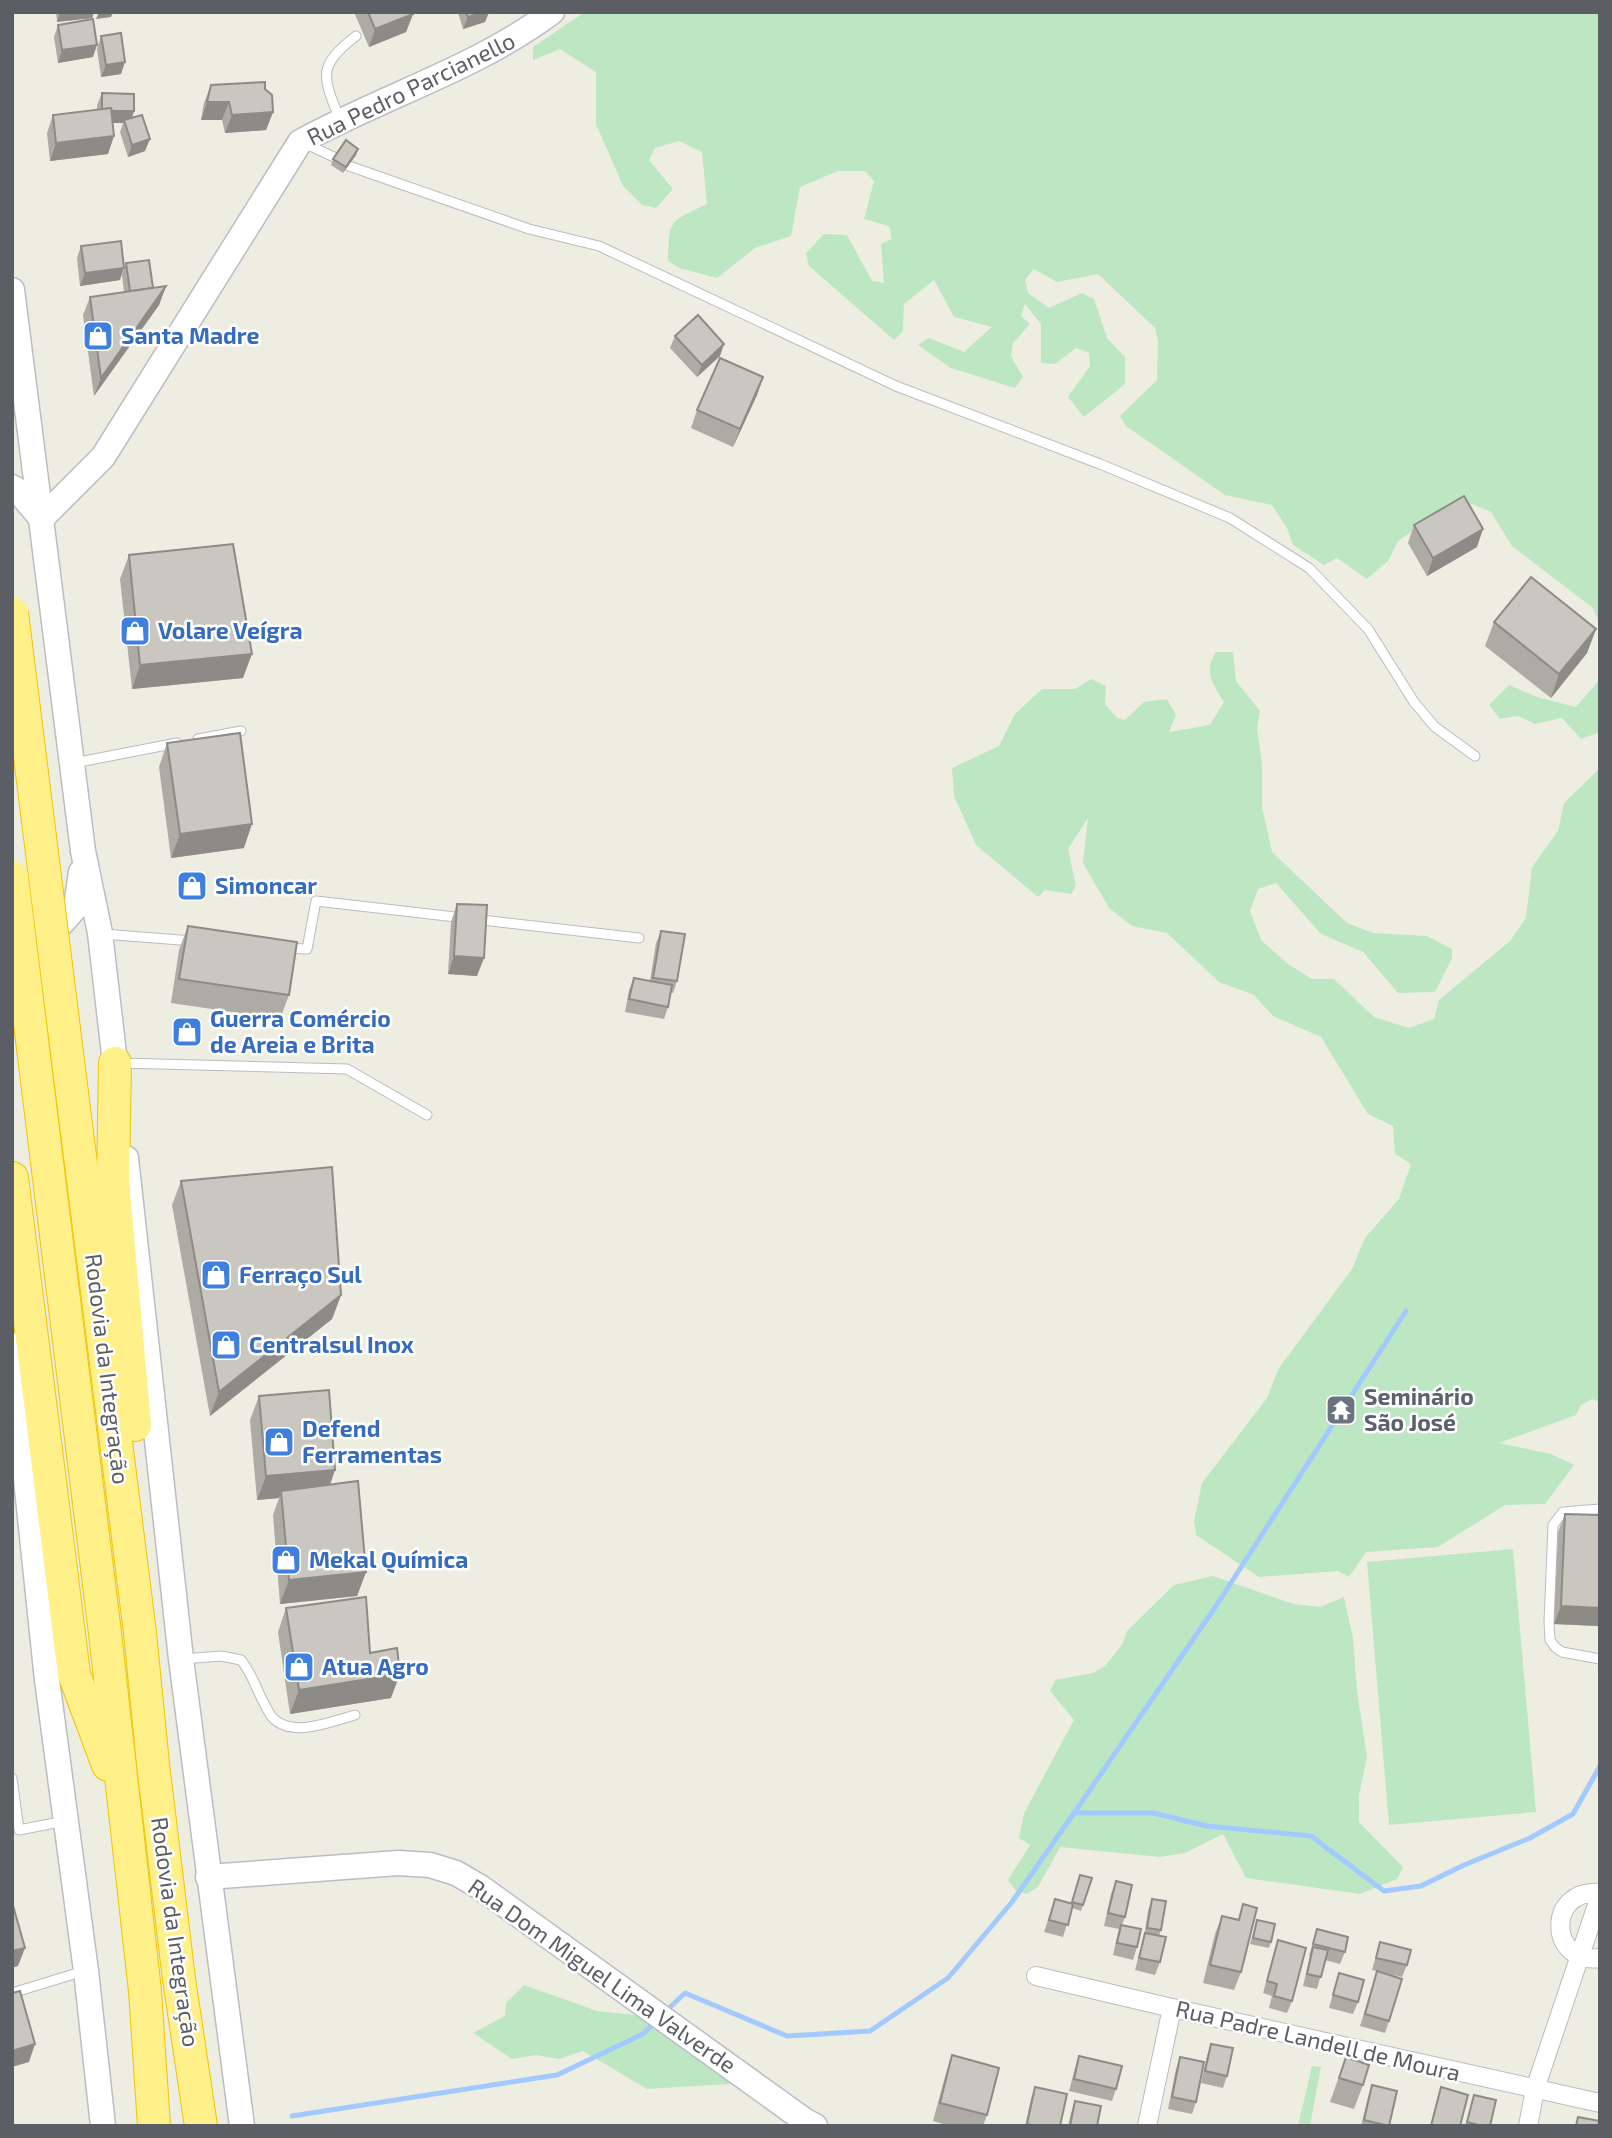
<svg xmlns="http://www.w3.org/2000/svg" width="1612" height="2138" viewBox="0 0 1612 2138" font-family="'Exo 2',sans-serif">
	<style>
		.green { fill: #bde7c3 }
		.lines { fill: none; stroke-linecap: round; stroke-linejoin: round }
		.stream { stroke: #a2caff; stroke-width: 5 }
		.lane-casing { stroke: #babcc2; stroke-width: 11 }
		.street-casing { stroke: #babcc2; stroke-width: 20 }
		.secondary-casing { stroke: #bbbdc5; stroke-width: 27 }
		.highway-casing { stroke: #f1c400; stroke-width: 34 }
		.lane { stroke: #fff; stroke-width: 9 }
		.street { stroke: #fff; stroke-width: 18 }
		.secondary { stroke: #fff; stroke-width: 24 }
		.highway { stroke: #fff089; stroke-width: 32 }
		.highway-bridge-casing { stroke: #f1c400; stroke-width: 34; stroke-linecap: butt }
		.highway-bridge { stroke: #fff089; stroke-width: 32 }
		.wall { fill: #adaba4 }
		.shaded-wall { fill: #8d8b86 }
		.building { fill: #c9c7bf; stroke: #8d8b86; stroke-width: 2 }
		.labels { text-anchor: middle; stroke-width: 5; stroke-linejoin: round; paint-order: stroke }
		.street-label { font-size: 23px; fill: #5b5e64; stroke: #fff }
		.shop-label { font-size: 23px; font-weight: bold; fill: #366cbe; stroke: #fff; text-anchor: start }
		.worship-label { font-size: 23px; font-weight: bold; fill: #5b616d; stroke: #fff; text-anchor: start }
	</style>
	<rect width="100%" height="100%" fill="#eeede2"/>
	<g class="green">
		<path d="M585,12H1600V625L1593,608L1512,546L1491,512L1472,504L1428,520L1398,541L1388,561L1367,579L1337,558L1324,565L1293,545L1287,528L1272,505L1225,495L1126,426L1120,416L1157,380L1158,341L1155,328L1098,274L1057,282L1034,269L1025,280L1028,293L1049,308L1082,293L1094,299L1107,338L1125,357V384L1084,417L1068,397L1090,366L1089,353L1076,348L1055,364L1041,363V324L1025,304L1021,316L1030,324L1013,343L1011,356L1023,377L1015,388L951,368L918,345L929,338L964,352L992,327L954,317L934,280L904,304L903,331L894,340L809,266L806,253L824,234L847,235L872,281L884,283L881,244L892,239L889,226L864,219L874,181L865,171H838L800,187L791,236L755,248L717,278L679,268L668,261C669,218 670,222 707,204L702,152L679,141L655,148L649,160L673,189L656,208L642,205L623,186L596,124V72L560,49L533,60V47Z"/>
		<path d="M1216,652H1233L1236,681L1260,711L1257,729L1262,764V807L1272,852L1347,923L1373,933L1427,936L1452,949V958L1435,992L1398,993L1363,952L1321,934L1276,883L1258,889L1250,911L1261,940L1288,964L1312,979H1334L1374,1017L1409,1028L1434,1019L1439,1000L1510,941L1526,918L1532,867L1558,831L1564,803L1600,768V1402L1592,1399L1581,1405L1576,1415L1499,1443L1551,1454L1574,1465L1545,1504L1505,1505L1438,1547L1366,1552L1349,1577L1338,1571L1259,1577L1196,1535L1194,1521L1202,1483L1267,1398L1279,1368L1352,1269L1365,1238L1399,1199L1411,1164L1395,1154L1393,1126L1368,1114L1321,1037L1273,1016L1254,995L1219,982L1167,933L1132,926L1109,908L1083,863L1088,818L1068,849L1076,886L1071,894L1045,890L1038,897L976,845L954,796L952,768L999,746L1015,714L1042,689H1075L1091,679L1106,686L1105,704L1117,718L1125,720L1144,702L1167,699L1176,715L1169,732L1210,725L1224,702C1213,685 1203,672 1216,652Z"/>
		<polygon points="1600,679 1600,732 1581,739 1562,718 1535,724 1518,716 1500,719 1489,705 1509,685 1537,697 1576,707"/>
		<polygon points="1513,1549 1536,1812 1389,1825 1367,1562"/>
		<polygon points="1213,1576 1294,1604 1320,1607 1344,1597 1353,1638 1357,1691 1367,1757 1359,1795 1359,1822 1403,1867 1397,1879 1360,1894 1246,1878 1223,1834 1185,1853 1160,1857 1060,1847 1038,1887 1027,1894 1015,1890 1008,1880 1030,1845 1019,1838 1024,1813 1074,1720 1050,1691 1055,1680 1093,1673 1105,1666 1122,1645 1127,1631 1174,1585"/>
		<polygon points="524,1985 597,2011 635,2015 724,2064 732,2073 729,2084 647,2089 583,2051 559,2059 536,2055 512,2059 473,2033 505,2016 506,2003"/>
		<polygon points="1312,2066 1321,2067 1310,2126 1298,2126"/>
	</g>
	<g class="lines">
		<g class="stream">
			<polyline points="1074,1813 1153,1813 1207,1826 1311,1836 1384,1891 1421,1886 1464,1865 1530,1838 1573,1814 1600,1766"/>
			<polyline points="666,2011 685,1993 787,2036 870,2031 948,1978 1012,1902 1074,1813 1216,1606 1406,1311"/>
			<polyline points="292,2116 557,2075 643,2034 654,2023"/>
		</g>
		<g class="lane-casing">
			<g id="lane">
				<path d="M340,120C323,77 316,67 356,36"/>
				<polyline points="306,144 336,158"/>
				<polyline points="349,166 529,229 599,246 896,386 1100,464 1230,518 1309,568 1368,629 1414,702 1435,727 1475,756"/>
				<polyline points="198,739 241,731"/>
				<polyline points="74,763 177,743"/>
				<polyline points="103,934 193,941"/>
				<polyline points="284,948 307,949 316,901 639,938"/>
				<polyline points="119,1063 347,1069 427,1115"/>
				<polyline points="1600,1509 1563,1512 1553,1525 1549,1622 1550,1640 1555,1647 1562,1652 1600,1659"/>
				<path d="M183,1659L221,1656L241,1660C253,1675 255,1687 264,1703C266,1707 269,1713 272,1717C292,1739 332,1721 355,1715"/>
				<polyline points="12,1778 19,1830 65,1821"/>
				<polyline points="12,1993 84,1971"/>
			</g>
		</g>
		<g class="street-casing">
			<g id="street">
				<path d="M1600,1893C1546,1888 1548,1965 1600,1958"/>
				<polyline points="1036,1976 1172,2008 1600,2103"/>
				<polyline points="1147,2126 1172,2008"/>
				<polyline points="1528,2126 1535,2089 1600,1896"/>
			</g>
		</g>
		<g class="secondary-casing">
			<g id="secondary">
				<polyline points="12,290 83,851 100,933 117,1080"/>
				<polyline points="12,487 17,490 41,518"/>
				<path d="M41,519L103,457L300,142C383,96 476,69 552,12"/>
				<polyline points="42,939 61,924 76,907 81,872"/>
				<polyline points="126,1158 181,1659 242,2126"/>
				<polyline points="12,1345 47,1680 86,1971 103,2126"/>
				<polyline points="208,1877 398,1863 430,1865 456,1873 480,1887 804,2120 815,2126"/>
			</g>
		</g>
		<g class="highway-casing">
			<g id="highway">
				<polyline points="58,981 140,1633 153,1764 179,1979 201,2126"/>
				<polyline points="25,983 105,1633 145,1991 154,2126"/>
				<polyline points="115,1063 113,1181 135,1425"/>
				<polyline points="12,1178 74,1674 108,1765"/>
			</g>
		</g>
		<use href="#lane" class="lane"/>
		<use href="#street" class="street"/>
		<use href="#secondary" class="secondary"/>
		<use href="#highway" class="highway"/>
		<g class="highway-bridge-casing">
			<g id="highway-bridge">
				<polyline points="12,613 58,981"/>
				<polyline points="12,877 25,983"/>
			</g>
		</g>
		<use href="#highway-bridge" class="highway-bridge"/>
	</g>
	<g class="wall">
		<polygon points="56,12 94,12 92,18 57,22"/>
		<polygon points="354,12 412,12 413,14 406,32 369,47"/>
		<polygon points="458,12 489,12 485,22 463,29"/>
		<polygon points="58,25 93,57 58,63 54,37"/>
		<polygon points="101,36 121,74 101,77 97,49"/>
		<polygon points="211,85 265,89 273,112 266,130 225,133 222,120 201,120 204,103"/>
		<polygon points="102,93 134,111 132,118 145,151 128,157 120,132 123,123 113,123 108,154 50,161 47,133 53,115 97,110 97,105"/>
		<polygon points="358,149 356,155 343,173 331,165 333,159"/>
		<polygon points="81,246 120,280 80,286 77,258"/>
		<polygon points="126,263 153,288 166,286 159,305 94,396 83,315 90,297 124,292 122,275"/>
		<polygon points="675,336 720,356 697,377 670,348"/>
		<polygon points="763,377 757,395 733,447 691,428 697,410"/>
		<polygon points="1414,525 1477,547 1427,576 1408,543"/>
		<polygon points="129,555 243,678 132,689 120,579"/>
		<polygon points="1494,622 1596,629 1587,653 1551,698 1485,646"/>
		<polygon points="167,743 244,848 171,858 159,767"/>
		<polygon points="457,904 477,976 448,974 451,922"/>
		<polygon points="188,926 289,995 280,1019 171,1003 179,950"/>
		<polygon points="661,931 677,981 673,993 671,993 668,1007 664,1019 625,1012 629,990 634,978 650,981 656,943"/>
		<polygon points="181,1181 341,1295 332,1319 210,1416 172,1205"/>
		<polygon points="259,1396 330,1485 366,1572 357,1596 280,1604 273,1515 279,1498 257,1500 250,1420"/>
		<polygon points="1565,1514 1599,1626 1554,1624 1558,1532"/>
		<polygon points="286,1608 370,1653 391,1698 290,1714 278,1632"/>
		<polygon points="1080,1875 1092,1878 1081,1911 1072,1908 1063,1937 1044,1932 1055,1899 1072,1903"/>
		<polygon points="1116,1881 1125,1917 1122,1925 1137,1947 1133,1960 1113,1955 1117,1937 1119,1929 1104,1926 1111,1894"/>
		<polygon points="1152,1899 1161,1930 1159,1936 1160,1962 1155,1975 1135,1970 1144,1937 1148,1911"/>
		<polygon points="1243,1904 1241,1972 1234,1990 1203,1983 1215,1934 1222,1916 1238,1920"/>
		<polygon points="1257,1920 1271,1942 1269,1948 1250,1944"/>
		<polygon points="1317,1929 1345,1952 1340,1964 1325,1960 1317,1989 1303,1986 1310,1956 1309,1956"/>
		<polygon points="1278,1940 1292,2001 1287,2013 1269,2008 1272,1996 1263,1993"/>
		<polygon points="1380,1942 1407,1965 1402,1977 1372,1970"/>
		<polygon points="1377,1971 1389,2021 1385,2033 1360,2026"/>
		<polygon points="1339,1973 1358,2002 1353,2014 1329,2008"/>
		<polygon points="1211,2044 1227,2076 1223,2088 1201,2083 1207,2056"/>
		<polygon points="952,2055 987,2115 983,2126 950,2126 933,2121 946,2073"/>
		<polygon points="1079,2056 1116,2089 1112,2101 1069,2091 1075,2068"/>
		<polygon points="1180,2057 1196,2102 1192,2114 1168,2109 1176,2069"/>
		<polygon points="1346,2057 1363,2085 1354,2109 1330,2102"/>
		<polygon points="1372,2085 1389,2126 1361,2126 1368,2097"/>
		<polygon points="1035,2087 1060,2126 1025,2126 1031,2099"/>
		<polygon points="1441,2087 1460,2126 1430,2126"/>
		<polygon points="1474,2095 1490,2126 1465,2126"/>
		<polygon points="1075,2101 1097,2126 1068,2126 1071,2113"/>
	</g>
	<g class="shaded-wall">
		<polygon points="60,12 94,12 92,18 57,22"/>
		<polygon points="99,12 113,12 111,17 96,19"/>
		<polygon points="483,12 489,12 485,22 463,29 468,17"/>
		<polygon points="413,14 406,32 369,47 375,29"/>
		<polygon points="97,45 93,57 58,63 62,50"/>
		<polygon points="125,62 121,74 101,77 106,65"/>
		<polygon points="207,102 229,102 222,120 201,120"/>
		<polygon points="102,111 134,111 130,123 124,120 123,123 97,123"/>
		<polygon points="273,112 266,130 225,133 232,115"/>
		<polygon points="114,136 108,154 50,161 56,143"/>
		<polygon points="150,139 145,151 128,157 132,145"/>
		<polygon points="358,149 356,155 343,173 346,167"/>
		<polygon points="124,268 120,280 80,286 85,273"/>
		<polygon points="166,286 159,305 94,396 101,378"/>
		<polygon points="724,344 720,356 697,377 702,365"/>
		<polygon points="763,377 757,395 733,447 740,429"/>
		<polygon points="1483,529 1477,547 1427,576 1433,558"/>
		<polygon points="1596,629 1587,653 1551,698 1559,674"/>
		<polygon points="252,654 243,678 132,689 140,665"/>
		<polygon points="252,824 244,848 171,858 180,834"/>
		<polygon points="454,956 484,958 477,976 448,974"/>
		<polygon points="341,1295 332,1319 210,1416 219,1392"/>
		<polygon points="335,1470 327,1494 281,1491 279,1498 257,1500 266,1476"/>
		<polygon points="366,1572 357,1596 280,1604 289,1580"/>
		<polygon points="1561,1606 1600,1608 1599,1626 1554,1624"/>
		<polygon points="400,1674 391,1698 290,1714 299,1690"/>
		<polygon points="25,1948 18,1966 12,1968 12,1951"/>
		<polygon points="35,2044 29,2062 12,2067 12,2051"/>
	</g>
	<g class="building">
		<polygon points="368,12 412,12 413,14 375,29"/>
		<polygon points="466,12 483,12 468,17"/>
		<polygon points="93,19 97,45 62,50 58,25"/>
		<polygon points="121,33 125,62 106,65 101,36"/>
		<polygon points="265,82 265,89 272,95 273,112 232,115 229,102 207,102 211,85"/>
		<polygon points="102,93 134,94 134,111 112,111 111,108 102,109"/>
		<polygon points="111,108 114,136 56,143 53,115"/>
		<polygon points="142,115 150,139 132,145 124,120"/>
		<polygon points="346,140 358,149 346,167 333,159"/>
		<polygon points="121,241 124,268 85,273 81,246"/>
		<polygon points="149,260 153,288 130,291 126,263"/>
		<polygon points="166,286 101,378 90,297"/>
		<polygon points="698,315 724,344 702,365 675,336"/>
		<polygon points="720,358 763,377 740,429 697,410"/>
		<polygon points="1464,496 1483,529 1433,558 1414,525"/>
		<polygon points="233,544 252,654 140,665 129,555"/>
		<polygon points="1531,577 1596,629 1559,674 1494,622"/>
		<polygon points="240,733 252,824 180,834 167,743"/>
		<polygon points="457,904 487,905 484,958 454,956"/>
		<polygon points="188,926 297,942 289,995 179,979"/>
		<polygon points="661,931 685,934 677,981 653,978"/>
		<polygon points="634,978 672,985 668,1007 629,999"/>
		<polygon points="332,1167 341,1295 219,1392 181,1181"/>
		<polygon points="329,1390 335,1470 266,1476 259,1396"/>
		<polygon points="358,1481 366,1572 289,1580 281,1491"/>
		<polygon points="1565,1514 1600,1515 1600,1608 1561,1606"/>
		<polygon points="366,1597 370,1653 397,1648 400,1674 299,1690 286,1608"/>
		<polygon points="1080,1875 1092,1878 1083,1905 1072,1902"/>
		<polygon points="1116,1881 1132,1885 1125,1917 1108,1913"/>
		<polygon points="1055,1899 1073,1904 1068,1925 1049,1920"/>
		<polygon points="1152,1899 1166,1901 1161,1930 1147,1928"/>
		<polygon points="12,1902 25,1948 12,1951"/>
		<polygon points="1243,1904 1257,1908 1241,1972 1210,1965 1222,1916 1239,1920"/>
		<polygon points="1257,1920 1275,1924 1271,1942 1253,1938"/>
		<polygon points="1121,1925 1141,1929 1137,1947 1117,1943"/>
		<polygon points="1317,1929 1348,1937 1345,1952 1313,1944"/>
		<polygon points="1145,1933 1166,1937 1160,1962 1139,1958"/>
		<polygon points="1278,1940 1306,1948 1292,2001 1274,1996 1277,1984 1267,1981"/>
		<polygon points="1380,1942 1411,1950 1407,1965 1376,1958"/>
		<polygon points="1313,1947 1328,1950 1321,1977 1307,1974"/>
		<polygon points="1377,1971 1402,1979 1389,2021 1365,2014"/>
		<polygon points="1339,1973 1364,1980 1358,2002 1333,1995"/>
		<polygon points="20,1991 35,2044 12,2051 12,1993"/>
		<polygon points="1211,2044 1233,2048 1227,2076 1205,2071"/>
		<polygon points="952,2055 999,2068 987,2115 940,2103"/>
		<polygon points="1079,2056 1122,2066 1116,2089 1074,2079"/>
		<polygon points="1180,2057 1204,2062 1196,2102 1172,2097"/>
		<polygon points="1346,2057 1369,2065 1363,2085 1339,2078"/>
		<polygon points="1372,2085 1397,2091 1389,2126 1364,2120"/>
		<polygon points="1035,2087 1067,2094 1060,2126 1036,2126 1027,2124"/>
		<polygon points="1441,2087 1468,2095 1460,2126 1431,2126"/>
		<polygon points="1474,2095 1496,2100 1490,2126 1482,2126 1467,2122"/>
		<polygon points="1075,2101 1101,2106 1097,2126 1070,2126"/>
		<polygon points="1578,2117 1600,2121 1600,2126 1576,2126"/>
	</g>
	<defs>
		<g id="shop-square" transform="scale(1.575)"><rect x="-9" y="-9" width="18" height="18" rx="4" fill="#3f7fe0" stroke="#fff"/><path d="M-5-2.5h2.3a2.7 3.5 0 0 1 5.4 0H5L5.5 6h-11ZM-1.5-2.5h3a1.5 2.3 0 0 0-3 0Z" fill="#fff"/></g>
		<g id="temple-square" transform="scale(1.575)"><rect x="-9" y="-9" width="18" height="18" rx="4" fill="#6b7280" stroke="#fff"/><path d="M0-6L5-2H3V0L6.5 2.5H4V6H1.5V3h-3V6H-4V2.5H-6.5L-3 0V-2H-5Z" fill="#fff"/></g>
	</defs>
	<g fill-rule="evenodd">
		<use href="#shop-square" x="98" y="336"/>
		<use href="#shop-square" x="135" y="631"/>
		<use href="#shop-square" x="192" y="886"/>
		<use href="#shop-square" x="187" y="1032"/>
		<use href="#shop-square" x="216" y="1275"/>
		<use href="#shop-square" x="226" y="1345"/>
		<use href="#temple-square" x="1341" y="1410"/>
		<use href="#shop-square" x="279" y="1442"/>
		<use href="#shop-square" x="286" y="1560"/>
		<use href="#shop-square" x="299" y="1667"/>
	</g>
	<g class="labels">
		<g class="street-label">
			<text transform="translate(411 89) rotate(-26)" y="8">Rua Pedro Parcianello</text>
			<text transform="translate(107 1369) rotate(83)" y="8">Rodovia da Integração</text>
			<text transform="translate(175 1932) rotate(82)" y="8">Rodovia da Integração</text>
			<text transform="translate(602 1976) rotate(35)" y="8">Rua Dom Miguel Lima Valverde</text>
			<text transform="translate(1318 2041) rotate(13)" y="8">Rua Padre Landell de Moura</text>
		</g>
		<g class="shop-label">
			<text x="121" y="344">Santa Madre</text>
			<text x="158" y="639">Volare Veígra</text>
			<text x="215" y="894">Simoncar</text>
			<text x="210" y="1027">Guerra Comércio<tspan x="210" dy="26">de Areia e Brita</tspan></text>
			<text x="239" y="1283">Ferraço Sul</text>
			<text x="249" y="1353">Centralsul Inox</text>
			<text x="302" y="1437">Defend<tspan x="302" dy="26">Ferramentas</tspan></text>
			<text x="309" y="1568">Mekal Química</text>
			<text x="322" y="1675">Atua Agro</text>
		</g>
		<g class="worship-label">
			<text x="1364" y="1405">Seminário<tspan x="1364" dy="26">São José</tspan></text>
		</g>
	</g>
	<rect width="1612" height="2138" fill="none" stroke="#5b5e64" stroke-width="28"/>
</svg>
